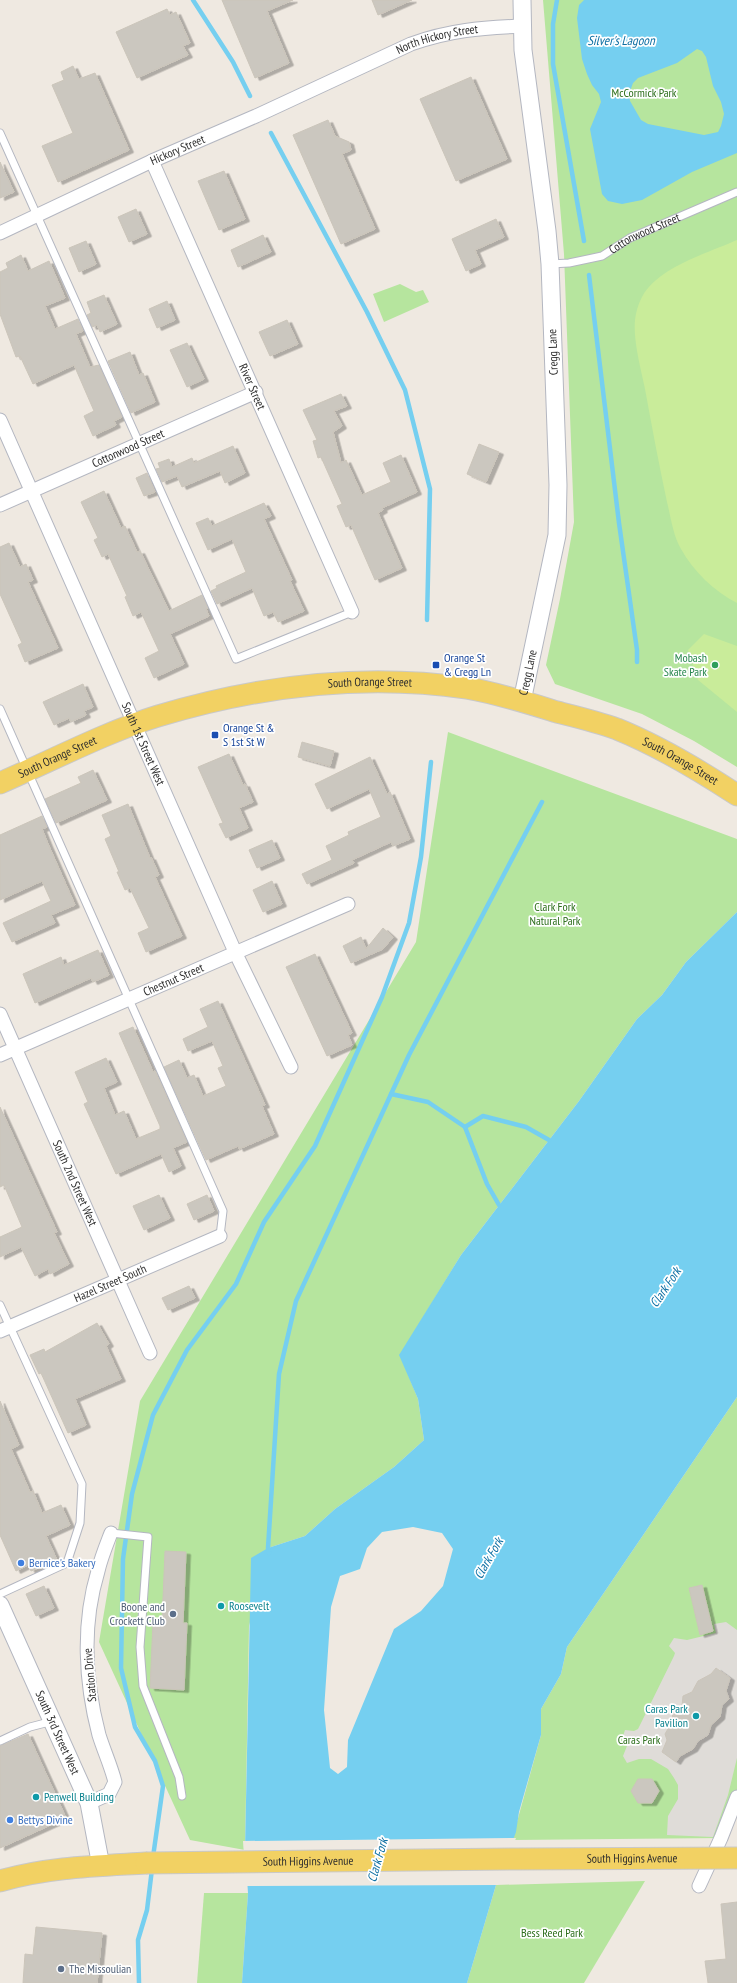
<svg xmlns="http://www.w3.org/2000/svg" width="737" height="1983" viewBox="0 0 737 1983" font-family="'PT Sans Narrow',sans-serif">
	<style>
		.green { fill: #b6e59e }
		.pitch { fill: #c9ec9a }
		.plaza { fill: #dfdcd8 }
		.water { fill: #75cff0; fill-rule: evenodd }
		.pier { fill: #efe9e1 }
		.lines { fill: none; stroke-linecap: round; stroke-linejoin: round }
		.stream { stroke: #75cff0; stroke-width: 4.5 }
		.building { fill: #cbc7bf; stroke: #cbc5ba; filter: url(#shadow) }
		.service-casing { stroke: #b4b7c1; stroke-width: 9 }
		.minor-casing { stroke: #b4b7c1; stroke-width: 15 }
		.tertiary-casing { stroke: #b4b7c1; stroke-width: 19 }
		.primary-casing { stroke: #c9c9c9; stroke-width: 23 }
		.service { stroke: #fff; stroke-width: 7 }
		.minor { stroke: #fff; stroke-width: 13 }
		.tertiary { stroke: #fff; stroke-width: 17 }
		.primary { stroke: #f2d163; stroke-width: 21 }
		.primary-bridge-casing { stroke: #c9c9c9; stroke-width: 23; stroke-linecap: butt }
		.primary-bridge { stroke: #f2d163; stroke-width: 21 }
		.transit-dot { fill: #1a4fb4; stroke: #fff; stroke-width: 1.5 }
		.leisure-dot { fill: #2e9e5b; stroke: #fff; stroke-width: 1.5 }
		.shop-dot { fill: #3f7fe0; stroke: #fff; stroke-width: 1.5 }
		.culture-dot { fill: #0f9aa8; stroke: #fff; stroke-width: 1.5 }
		.service-dot { fill: #5c6f8a; stroke: #fff; stroke-width: 1.5 }
		.labels { text-anchor: middle; stroke-width: 3.5; stroke-linejoin: round; paint-order: stroke }
		.street-label { font-size: 12px; fill: #2e2e2e; stroke: #fff }
		.park-label { font-size: 12px; fill: #2c6e1b; stroke: #fff }
		.transit-label { font-size: 12px; fill: #164399; stroke: #fff; text-anchor: start }
		.leisure-label { font-size: 12px; fill: #27864d; stroke: #fff; text-anchor: end }
		.shop-label { font-size: 12px; fill: #366cbe; stroke: #fff; text-anchor: start }
		.culture-label { font-size: 12px; fill: #0d838f; stroke: #fff; text-anchor: start }
		.service-label { font-size: 12px; fill: #4e5e75; stroke: #fff; text-anchor: end }
		.water-label { font-size: 13px; font-style: italic; fill: #0d6fa3; stroke: #fff }
	</style>
	<defs>
		<filter id="shadow"><feDropShadow dx="4.5" dy="2.5" stdDeviation="0" flood-color="#0004"/></filter>
	</defs>
	<rect width="100%" height="100%" fill="#efe9e1"/>
	<g class="green">
		<polygon points="543,0 737,0 737,767 694,741 642,714 555,684 546,665 560,599 574,522 564,254"/>
		<polygon points="400,284 416,292 423,290 429,302 384,322 373,294"/>
		<polygon points="448,732 737,839 737,912 686,962 662,995 637,1019 579,1101 461,1255 400,1355 418,1399 424,1440 394,1467 335,1509 305,1536 268,1548 249,1626 245,1850 190,1840 99,1642 140,1401 416,942"/>
		<polygon points="737,1397 737,1797 721,1838 512,1840 541,1735 541,1709 561,1674 567,1647"/>
		<polygon points="645,1881 584,1983 467,1983 496,1885"/>
		<polygon points="204,1893 248,1893 242,1983 197,1983"/>
	</g>
	<g class="pitch">
		<path d="M737,240V603C714,591 694,572 681,549C673,535 671,518 667,502C659,465 652,427 645,389C641,369 633,341 635,320C636,312 638,304 642,297C658,267 708,253 737,240Z"/>
		<polygon points="704,634 737,646 737,712 698,680 688,650"/>
	</g>
	<polygon class="plaza" points="726,1622 737,1630 737,1758 728,1795 713,1837 667,1835 668,1816 678,1799 678,1785 674,1778 668,1769 651,1759 639,1759 627,1763 623,1756 627,1746 622,1739 625,1730 634,1731 638,1729 642,1721 674,1656 675,1653 669,1646 674,1638 687,1640 716,1633 714,1624"/>
	<g class="water">
		<path d="M584,0H737V153L692,172L642,200L622,204L608,201L602,194L590,129L601,102L599,94L592,85L587,74L582,59L577,18L579,5ZM697,49L702,51L706,57L713,86L721,102L724,114L721,126L718,132L704,135L648,124L641,120L630,101L629,94L633,83L638,78L677,63Z"/>
		<path d="M737,912V1397L567,1647L561,1674L541,1709V1735L519,1812L516,1832L496,1885L467,1983H242L248,1893L245,1850L251,1558L268,1548L305,1536L335,1509L394,1467L424,1440L418,1399L399,1355L461,1255L579,1101L637,1019L662,995L686,962ZM413,1527L442,1533L453,1549L443,1586L421,1611L394,1629L348,1740L347,1767L338,1774L330,1768L324,1710L331,1607L340,1576L360,1569L367,1548L382,1532Z"/>
	</g>
	<polygon class="pier" points="516,1838 498,1885 246,1886 243,1841"/>
	<g class="lines">
		<g class="stream">
			<polyline points="193,0 233,62 250,96"/>
			<polyline points="557,0 553,24 553,64 584,241"/>
			<polyline points="271,133 367,312 405,390 430,489 427,620"/>
			<polyline points="589,275 619,523 637,650 637,662"/>
			<polyline points="391,1094 428,1102 465,1127 487,1184 499,1205"/>
			<polyline points="465,1127 483,1116 526,1127 549,1140"/>
			<polyline points="269,1553 268,1548 279,1374 296,1301 409,1055 542,802"/>
			<polyline points="153,1857 163,1786 155,1761 135,1727 121,1668 123,1559 132,1494 153,1415 187,1350 236,1284 264,1222 315,1146 382,997 409,923 421,857 431,762"/>
			<polyline points="139,1983 138,1940 147,1910 152,1869"/>
		</g>
	</g>
	<g class="building">
		<polygon points="222,0 293,0 267,11 289,63 255,78"/>
		<polygon points="372,0 412,0 378,15"/>
		<polygon points="167,9 170,15 176,12 190,43 183,46 188,55 137,78 116,32"/>
		<polygon points="73,66 79,79 95,73 129,150 58,182 42,146 73,133 52,85 64,80 61,72"/>
		<polygon points="471,77 507,159 456,181 420,99"/>
		<polygon points="328,120 335,136 349,142 351,150 342,154 375,229 341,244 293,135"/>
		<polygon points="0,162 14,192 0,198"/>
		<polygon points="224,171 245,219 219,230 198,181"/>
		<polygon points="136,209 147,234 129,242 118,217"/>
		<polygon points="496,219 504,237 475,250 481,264 466,271 452,239"/>
		<polygon points="263,235 271,252 238,267 231,250"/>
		<polygon points="86,241 96,264 79,272 69,248"/>
		<polygon points="21,255 28,271 49,261 65,298 45,306 55,329 78,319 83,331 76,334 90,367 99,365 122,417 114,421 116,425 93,436 84,416 94,411 74,365 33,384 20,356 16,357 0,314 0,272 8,268 6,263"/>
		<polygon points="104,295 117,324 100,332 97,325 92,327 87,315 91,313 87,302"/>
		<polygon points="167,301 175,320 157,328 149,309"/>
		<polygon points="287,320 298,344 270,356 259,332"/>
		<polygon points="187,343 204,379 187,387 170,350"/>
		<polygon points="130,352 139,375 143,373 155,402 131,413 108,361"/>
		<polygon points="341,394 347,406 334,411 342,426 333,432 341,463 346,460 362,495 391,482 383,463 401,455 417,492 382,508 383,510 378,513 402,568 375,580 351,525 346,527 337,506 342,504 321,457 318,458 313,441 317,440 303,410"/>
		<polygon points="479,444 499,452 486,482 467,474"/>
		<polygon points="233,446 245,473 225,483 220,471 182,487 177,476 162,482 156,469 160,468 158,463 169,459 172,467 192,458 194,463"/>
		<polygon points="147,473 155,492 144,496 136,478"/>
		<polygon points="104,491 121,528 125,526 137,552 140,551 169,611 202,595 208,608 206,609 209,616 170,634 184,664 154,678 145,658 159,651 141,612 133,616 125,597 127,596 108,554 102,557 94,540 98,538 81,502"/>
		<polygon points="264,503 271,516 264,519 292,580 290,581 304,611 278,622 273,612 264,616 252,588 217,604 211,591 217,588 216,586 246,572 232,539 208,550 196,523 208,518 212,526"/>
		<polygon points="9,543 20,567 26,564 33,580 28,582 58,648 25,662 18,645 22,643 0,594 0,547"/>
		<polygon points="83,684 93,707 84,711 86,715 71,722 69,718 54,725 43,702"/>
		<polygon points="302,742 334,751 330,766 298,757"/>
		<polygon points="229,754 243,785 245,784 253,802 239,808 248,828 226,838 219,824 223,823 198,767"/>
		<polygon points="370,757 387,794 390,792 410,839 393,846 391,842 352,860 354,863 307,884 302,874 332,860 326,846 349,835 348,832 381,817 369,789 327,809 315,784"/>
		<polygon points="93,770 107,800 56,823 45,799 81,783 78,777"/>
		<polygon points="128,804 150,858 151,857 159,875 155,877 182,936 146,952 138,933 149,928 130,888 125,890 117,872 119,872 105,839 111,836 102,815"/>
		<polygon points="42,816 47,827 42,829 48,844 75,905 51,915 55,923 12,942 3,923 51,901 42,881 0,900 0,835"/>
		<polygon points="272,840 280,858 257,868 249,850"/>
		<polygon points="272,881 282,904 263,912 253,890"/>
		<polygon points="383,928 393,937 383,949 351,963 343,946 361,937 366,949"/>
		<polygon points="98,950 109,975 93,982 91,978 35,1003 23,974 61,957 64,965"/>
		<polygon points="315,954 352,1033 348,1035 352,1045 327,1056 286,967"/>
		<polygon points="218,1001 265,1105 262,1106 274,1134 239,1149 238,1146 206,1160 164,1067 179,1060 187,1078 194,1075 203,1096 226,1086 218,1068 223,1066 212,1041 188,1051 183,1039 208,1027 200,1009"/>
		<polygon points="133,1027 153,1072 155,1071 187,1142 173,1148 181,1166 169,1172 161,1154 116,1174 84,1104 88,1102 75,1072 106,1058 117,1082 104,1088 115,1115 124,1111 136,1139 160,1129 160,1126 119,1033"/>
		<polygon points="0,1107 57,1232 54,1233 69,1264 50,1274 48,1269 35,1276 21,1247 0,1257 0,1237 22,1227 4,1185 0,1187"/>
		<polygon points="159,1195 170,1218 144,1230 133,1206"/>
		<polygon points="207,1195 214,1211 194,1220 187,1204"/>
		<polygon points="189,1286 195,1298 168,1310 162,1298"/>
		<polygon points="97,1323 109,1344 106,1346 121,1379 75,1399 86,1425 68,1433 41,1373 39,1374 30,1355 44,1349 45,1352"/>
		<polygon points="0,1401 19,1445 11,1449 30,1492 33,1491 42,1513 61,1505 70,1525 46,1536 57,1560 31,1571 28,1565 16,1571 0,1535"/>
		<polygon points="165,1551 186,1552 183,1623 187,1623 184,1690 150,1688 153,1622 162,1622"/>
		<polygon points="702,1585 713,1631 700,1635 689,1588"/>
		<polygon points="44,1586 54,1608 36,1616 26,1594"/>
		<polygon points="716,1668 730,1678 726,1691 729,1699 722,1705 720,1717 711,1725 708,1735 698,1741 693,1749 680,1756 676,1762 662,1752 667,1740 665,1734 673,1720 672,1711 682,1706 683,1696 692,1692 698,1681 711,1674"/>
		<polygon points="28,1734 66,1818 0,1848 0,1746"/>
		<polygon points="638,1779 652,1779 659,1791 652,1803 638,1803 631,1791"/>
		<polygon points="737,1902 737,1983 708,1983 705,1961 726,1959 721,1904"/>
		<polygon points="36,1927 102,1933 97,1983 23,1983 25,1954 33,1955"/>
	</g>
	<g class="lines">
		<g class="service-casing">
			<g id="service">
				<polyline points="0,133 236,659 352,612"/>
				<path id="s1" d="M550,264L569,263L602,256L630,238L737,192"/>
				<polyline points="0,709 223,1211 220,1236"/>
				<polyline points="0,1305 82,1484 80,1523 67,1563 0,1594"/>
				<polyline points="111,1533 148,1537 140,1647 143,1686 179,1777 182,1796"/>
				<polyline points="0,1741 30,1727 53,1721"/>
			</g>
		</g>
		<g class="minor-casing">
			<g id="minor">
				<path id="s2" d="M152,161L352,612"/>
				<path id="s3" d="M0,233L152,161L256,116L411,44C450,30 481,28 522,26"/>
				<path id="s4" d="M0,420L236,954L291,1067"/>
				<path id="s5" d="M0,505L256,392"/>
				<path id="s6" d="M0,1014L150,1353"/>
				<path id="s7" d="M0,1055L348,904"/>
				<path id="s8" d="M0,1331L220,1236"/>
				<path d="M89,1803L109,1794L115,1782C111,1766 104,1751 99,1735C85,1682 82,1624 98,1571C101,1558 106,1546 111,1533"/>
				<polyline points="699,1886 721,1838 737,1797"/>
			</g>
		</g>
		<g class="tertiary-casing">
			<g id="tertiary">
				<path id="s9" d="M522,701L557,535L558,485L550,264L547,231L523,50L522,0"/>
				<path id="s10" d="M0,1605L89,1803L101,1866"/>
			</g>
		</g>
		<g class="primary-casing">
			<g id="primary">
				<path id="s11" d="M0,783C51,761 106,732 158,716C258,686 363,673 467,688C497,693 528,703 557,712C577,717 598,722 617,729C659,746 699,770 737,795"/>
				<path d="M0,1881C48,1867 97,1866 146,1863"/>
			</g>
		</g>
		<use href="#service" class="service"/>
		<use href="#minor" class="minor"/>
		<use href="#tertiary" class="tertiary"/>
		<use href="#primary" class="primary"/>
		<g class="primary-bridge-casing">
			<g id="primary-bridge">
				<path id="s12" d="M146,1863L518,1859L737,1858"/>
			</g>
		</g>
		<use href="#primary-bridge" class="primary-bridge"/>
	</g>
	<g class="transit-dot">
		<rect x="432" y="661" width="8" height="8" rx="2"/>
		<rect x="211" y="731" width="8" height="8" rx="2"/>
	</g>
	<circle class="leisure-dot" cx="715" cy="665" r="4"/>
	<g class="shop-dot">
		<circle cx="21" cy="1563" r="4"/>
		<circle cx="10" cy="1820" r="4"/>
	</g>
	<g class="culture-dot">
		<circle cx="221" cy="1606" r="4"/>
		<circle cx="696" cy="1716" r="4"/>
		<circle cx="36" cy="1797" r="4"/>
	</g>
	<g class="service-dot">
		<circle cx="173" cy="1614" r="4"/>
		<circle cx="61" cy="1969" r="4"/>
	</g>
	<g class="labels">
		<g class="street-label">
			<text dy="4" stroke="none"><textPath href="#s3" startOffset="479">North Hickory Street</textPath></text>
			<text dy="4" stroke="none"><textPath href="#s3" startOffset="196">Hickory Street</textPath></text>
			<text dy="4" stroke="none"><textPath href="#s1" startOffset="101">Cottonwood Street</textPath></text>
			<text transform="translate(553 352) rotate(-92)" y="4">Cregg Lane</text>
			<text dy="4" stroke="none"><textPath href="#s2" startOffset="247">River Street</textPath></text>
			<text dy="4" stroke="none"><textPath href="#s5" startOffset="140">Cottonwood Street</textPath></text>
			<text dy="4" stroke="none"><textPath href="#s9" startOffset="29">Cregg Lane</textPath></text>
			<text dy="4" stroke="none"><textPath href="#s11" startOffset="387">South Orange Street</textPath></text>
			<text dy="4" stroke="none"><textPath href="#s4" startOffset="354">South 1st Street West</textPath></text>
			<text dy="4" stroke="none"><textPath href="#s11" startOffset="63">South Orange Street</textPath></text>
			<text dy="4" stroke="none"><textPath href="#s11" startOffset="711">South Orange Street</textPath></text>
			<text dy="4" stroke="none"><textPath href="#s7" startOffset="189">Chestnut Street</textPath></text>
			<text dy="4" stroke="none"><textPath href="#s6" startOffset="185">South 2nd Street West</textPath></text>
			<text dy="4" stroke="none"><textPath href="#s8" startOffset="120">Hazel Street South</textPath></text>
			<text transform="translate(90 1675) rotate(-95)" y="4">Station Drive</text>
			<text dy="4" stroke="none"><textPath href="#s10" startOffset="140">South 3rd Street West</textPath></text>
			<text dy="4" stroke="none"><textPath href="#s12" startOffset="486">South Higgins Avenue</textPath></text>
			<text dy="4" stroke="none"><textPath href="#s12" startOffset="162">South Higgins Avenue</textPath></text>
		</g>
		<g class="park-label">
			<text x="644" y="97">McCormick Park</text>
			<text x="555" y="911">Clark Fork<tspan x="555" dy="14">Natural Park</tspan></text>
			<text x="639" y="1744">Caras Park</text>
			<text x="552" y="1937">Bess Reed Park</text>
		</g>
		<g class="transit-label">
			<text x="444" y="662">Orange St<tspan x="444" dy="14">&amp; Cregg Ln</tspan></text>
			<text x="223" y="732">Orange St &amp;<tspan x="223" dy="14">S 1st St W</tspan></text>
		</g>
		<g class="leisure-label">
			<text x="707" y="662">Mobash<tspan x="707" dy="14">Skate Park</tspan></text>
		</g>
		<g class="shop-label">
			<text x="29" y="1567">Bernice's Bakery</text>
			<text x="18" y="1824">Bettys Divine</text>
		</g>
		<g class="culture-label">
			<text x="229" y="1610">Roosevelt</text>
			<text x="688" y="1713" text-anchor="end">Caras Park<tspan x="688" dy="14">Pavilion</tspan></text>
			<text x="44" y="1801">Penwell Building</text>
		</g>
		<g class="service-label">
			<text x="165" y="1611">Boone and<tspan x="165" dy="14">Crockett Club</tspan></text>
			<text x="69" y="1973" text-anchor="start">The Missoulian</text>
		</g>
		<g class="water-label">
			<text x="621" y="45">Silver's Lagoon</text>
			<text transform="translate(665 1287) rotate(-56)" y="5">Clark Fork</text>
			<text transform="translate(488 1558) rotate(-60)" y="5">Clark Fork</text>
			<text transform="translate(377 1860) rotate(-74)" y="5">Clark Fork</text>
		</g>
	</g>
</svg>
